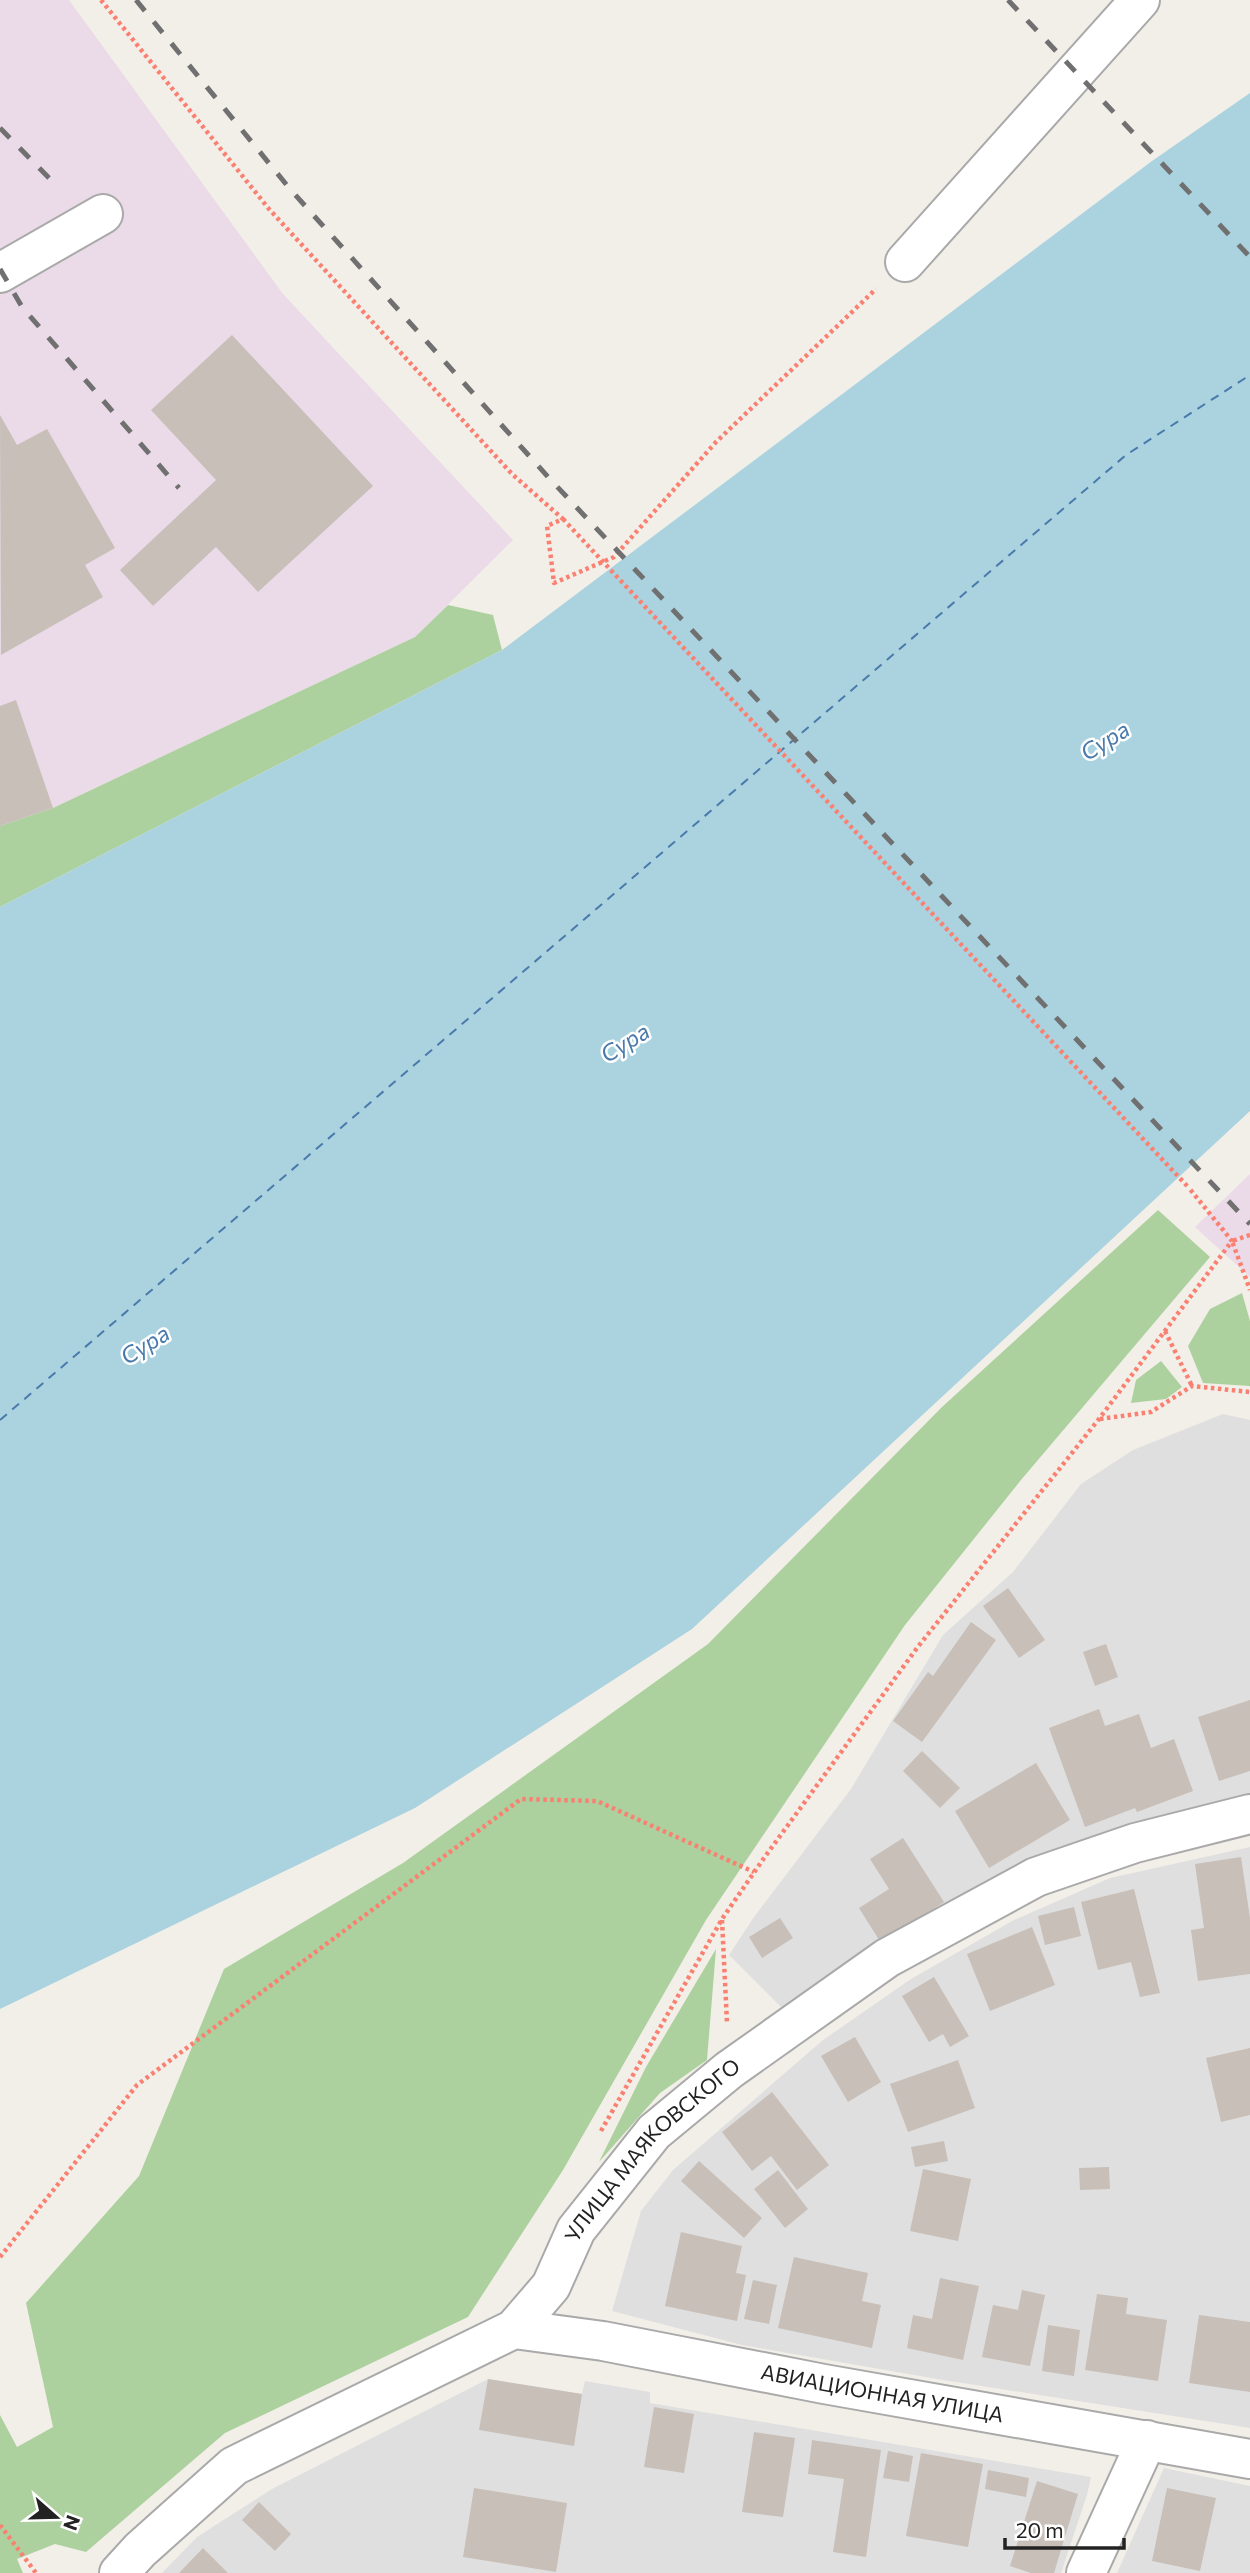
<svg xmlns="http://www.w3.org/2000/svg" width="1250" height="2573" viewBox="0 0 1250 2573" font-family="Commissioner,sans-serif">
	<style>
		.residential { fill: #e0dfdf }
		.industrial { fill: #ebdbe8 }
		.forest { fill: #add19e }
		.water { fill: #aad3df }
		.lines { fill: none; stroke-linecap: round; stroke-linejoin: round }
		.ferry { stroke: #4a7aab; stroke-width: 2; stroke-dasharray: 9 7; stroke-linecap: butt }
		.building { fill: #c7bfb8 }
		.minor-casing { stroke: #a9a9a9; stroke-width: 42 }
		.path { stroke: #fa8072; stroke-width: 4.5; stroke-dasharray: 3.5 3.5; stroke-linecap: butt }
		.minor { stroke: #fff; stroke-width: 38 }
		.rail { stroke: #707070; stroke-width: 5; stroke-dasharray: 14 14; stroke-linecap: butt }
		.path-bridge { stroke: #fa8072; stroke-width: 4.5; stroke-dasharray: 3.5 3.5; stroke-linecap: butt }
		.labels { text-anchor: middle; stroke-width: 5; stroke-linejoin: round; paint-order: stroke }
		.street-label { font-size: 21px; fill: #222; stroke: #fff }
		.water-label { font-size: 23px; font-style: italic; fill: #4a7aab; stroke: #fff }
	</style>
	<rect width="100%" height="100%" fill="#f2efe9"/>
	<g class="residential">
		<polygon points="1223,1414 1250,1420 1250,1795 1123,1829 789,2015 729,1955 754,1917 851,1789 943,1635 1013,1572 1081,1484 1133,1450"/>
		<polygon points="1250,1847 1250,2428 937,2379 742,2345 612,2311 641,2211 673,2170 823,2040 911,1979 1014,1920 1110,1878"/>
		<polygon points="488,2379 582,2394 585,2381 650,2392 650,2403 1091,2477 1087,2495 1061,2573 162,2573 197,2537 272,2489"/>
		<polygon points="1164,2468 1250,2486 1250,2573 1117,2573"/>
	</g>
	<g class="industrial">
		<polygon points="0,0 69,0 283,294 513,540 415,637 53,808 0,826"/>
		<polygon points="1250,1174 1250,1277 1195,1227"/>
	</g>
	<g class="forest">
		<polygon points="448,605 493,615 502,650 0,907 0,826 53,808 415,637"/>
		<polygon points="1158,1210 1210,1257 1021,1480 905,1625 706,1920 563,2170 468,2317 225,2433 86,2552 55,2544 17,2559 23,2573 0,2573 0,2415 17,2447 53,2427 26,2303 139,2176 224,1969 403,1863 708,1644 942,1407"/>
		<polygon points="1242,1293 1250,1321 1250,1386 1203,1383 1188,1346 1210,1309"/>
		<polygon points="1161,1361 1182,1387 1166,1399 1131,1403 1136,1380"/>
		<polygon points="716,1949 707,2060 660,2093 599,2162 646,2067"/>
	</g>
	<polygon class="water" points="1250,93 1250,1111 692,1629 415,1808 0,2009 0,907 502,650 1152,161"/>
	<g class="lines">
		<polyline class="ferry" points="0,1420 1126,455 1250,375"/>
	</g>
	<g class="building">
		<polygon points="232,335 373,486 258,592 216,547 153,606 120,570 216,480 151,410"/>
		<polygon points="0,415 17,445 47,429 115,548 85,565 103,597 1,655"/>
		<polygon points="16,700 53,808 0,826 0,706"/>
		<polygon points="1008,1588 1045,1640 1019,1658 983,1606"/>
		<polygon points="971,1622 996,1640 922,1742 893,1721 928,1672 933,1676"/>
		<polygon points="1106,1644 1118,1677 1095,1686 1083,1652"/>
		<polygon points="1250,1700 1250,1771 1219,1781 1198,1717"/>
		<polygon points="1099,1709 1105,1726 1139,1714 1151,1748 1174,1739 1193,1791 1137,1812 1135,1808 1085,1827 1049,1728"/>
		<polygon points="922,1751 960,1788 940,1808 903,1771"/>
		<polygon points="1036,1763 1070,1820 989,1868 955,1811"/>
		<polygon points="903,1838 944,1902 881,1943 859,1908 889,1889 870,1859"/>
		<polygon points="1241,1857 1250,1918 1250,1974 1198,1981 1191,1930 1204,1928 1195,1864"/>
		<polygon points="1134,1889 1160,1993 1140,1997 1131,1962 1098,1970 1081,1902"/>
		<polygon points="1074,1907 1081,1936 1045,1945 1038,1916"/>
		<polygon points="780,1918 793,1938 762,1958 749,1937"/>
		<polygon points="1032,1927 1055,1985 990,2011 967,1954"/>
		<polygon points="934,1977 969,2036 950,2047 943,2034 929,2042 902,1996"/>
		<polygon points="855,2037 881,2082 848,2102 821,2056"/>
		<polygon points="1250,2048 1250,2115 1221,2122 1206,2058"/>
		<polygon points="958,2060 975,2108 908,2132 890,2084"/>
		<polygon points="772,2092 829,2165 797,2190 771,2156 752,2171 722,2132"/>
		<polygon points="944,2141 948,2161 915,2167 911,2147"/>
		<polygon points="699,2161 762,2218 744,2238 681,2181"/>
		<polygon points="1109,2167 1110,2189 1080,2190 1079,2168"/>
		<polygon points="923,2169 971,2179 958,2241 910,2231"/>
		<polygon points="778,2170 808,2209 785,2228 754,2189"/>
		<polygon points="681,2232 742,2246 736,2273 746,2275 737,2321 665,2306"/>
		<polygon points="794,2257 868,2273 862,2301 881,2305 872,2348 778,2328"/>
		<polygon points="940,2278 979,2286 963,2360 907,2348 913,2315 932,2319"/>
		<polygon points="753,2280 777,2285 769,2324 744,2319"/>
		<polygon points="1022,2290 1045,2295 1030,2366 982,2357 993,2305 1018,2310"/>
		<polygon points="1097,2294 1128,2298 1126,2314 1167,2320 1158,2381 1085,2370"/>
		<polygon points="1199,2315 1250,2322 1250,2392 1189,2383"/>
		<polygon points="1048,2325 1080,2330 1074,2376 1042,2371"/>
		<polygon points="488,2379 582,2394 574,2446 479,2430"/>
		<polygon points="654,2407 694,2414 684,2473 644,2467"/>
		<polygon points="754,2432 795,2438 783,2517 742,2512"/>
		<polygon points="812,2440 881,2450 866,2557 833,2552 844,2479 808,2474"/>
		<polygon points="888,2451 913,2456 909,2482 883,2478"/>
		<polygon points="921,2453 983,2464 968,2547 906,2536"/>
		<polygon points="988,2470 1029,2478 1026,2497 985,2489"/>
		<polygon points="1037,2481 1078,2494 1054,2573 1031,2573 1010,2566"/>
		<polygon points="474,2488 567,2503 556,2572 463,2557"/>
		<polygon points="1167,2488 1216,2498 1200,2571 1152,2561"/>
		<polygon points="259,2502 291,2534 275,2551 242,2520"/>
		<polygon points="203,2548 228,2573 179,2573"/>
	</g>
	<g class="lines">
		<g class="minor-casing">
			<g id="minor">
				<polyline points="905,262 1140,0"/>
				<polyline points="0,273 103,214"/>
				<path id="s1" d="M514,2329L603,2341L824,2384L1250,2459"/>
				<path id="s2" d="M119,2573L140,2550L234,2466L514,2329L551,2286L576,2230L654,2132L729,2070L887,1958L1036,1877L1135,1843L1250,1814"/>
				<polyline points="1086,2573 1147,2440"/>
			</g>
		</g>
		<g class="path">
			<polyline points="101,0 269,209 512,474 563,519 547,526 554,583 614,557 716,442 876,289"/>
			<polyline points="1250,1235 1232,1241 1250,1290"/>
			<polyline points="1165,1331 1192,1386"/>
			<polyline points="1100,1419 1151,1412 1192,1386 1250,1392"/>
			<polyline points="722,1920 727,2023"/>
			<polyline points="601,2131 722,1919 764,1858 917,1648 1099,1419 1232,1241 1189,1188"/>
			<polyline points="0,2257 137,2085 521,1799 597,1801 754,1872"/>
			<polyline points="0,2525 36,2573"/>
		</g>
		<use href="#minor" class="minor"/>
		<g class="rail">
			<polyline points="136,0 290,189 549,478 1250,1224"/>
			<polyline points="1008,0 1250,257"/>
			<polyline points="0,128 53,182"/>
			<polyline points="0,269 22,307 179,488"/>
		</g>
		<polyline class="path-bridge" points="563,519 1189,1188"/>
	</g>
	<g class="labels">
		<g class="street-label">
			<text dy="7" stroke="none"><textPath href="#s2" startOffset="698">УЛИЦА МАЯКОВСКОГО</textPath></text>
			<text dy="7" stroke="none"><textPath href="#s1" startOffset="374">АВИАЦИОННАЯ УЛИЦА</textPath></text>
		</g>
		<g class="water-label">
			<text transform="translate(1105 741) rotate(-32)" y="8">Сура</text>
			<text transform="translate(625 1043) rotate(-32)" y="8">Сура</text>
			<text transform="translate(145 1345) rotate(-32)" y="8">Сура</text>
		</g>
	</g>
	<g transform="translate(56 2517) rotate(110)" stroke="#ffffff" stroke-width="5" paint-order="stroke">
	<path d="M0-5L12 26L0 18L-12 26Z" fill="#222222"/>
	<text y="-10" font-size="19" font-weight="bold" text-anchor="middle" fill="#222222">N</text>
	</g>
	<path d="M1005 2538v10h119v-10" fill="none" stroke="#222222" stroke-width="3.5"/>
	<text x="1016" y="2538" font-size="21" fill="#222222" stroke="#ffffff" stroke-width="5" paint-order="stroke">20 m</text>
</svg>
